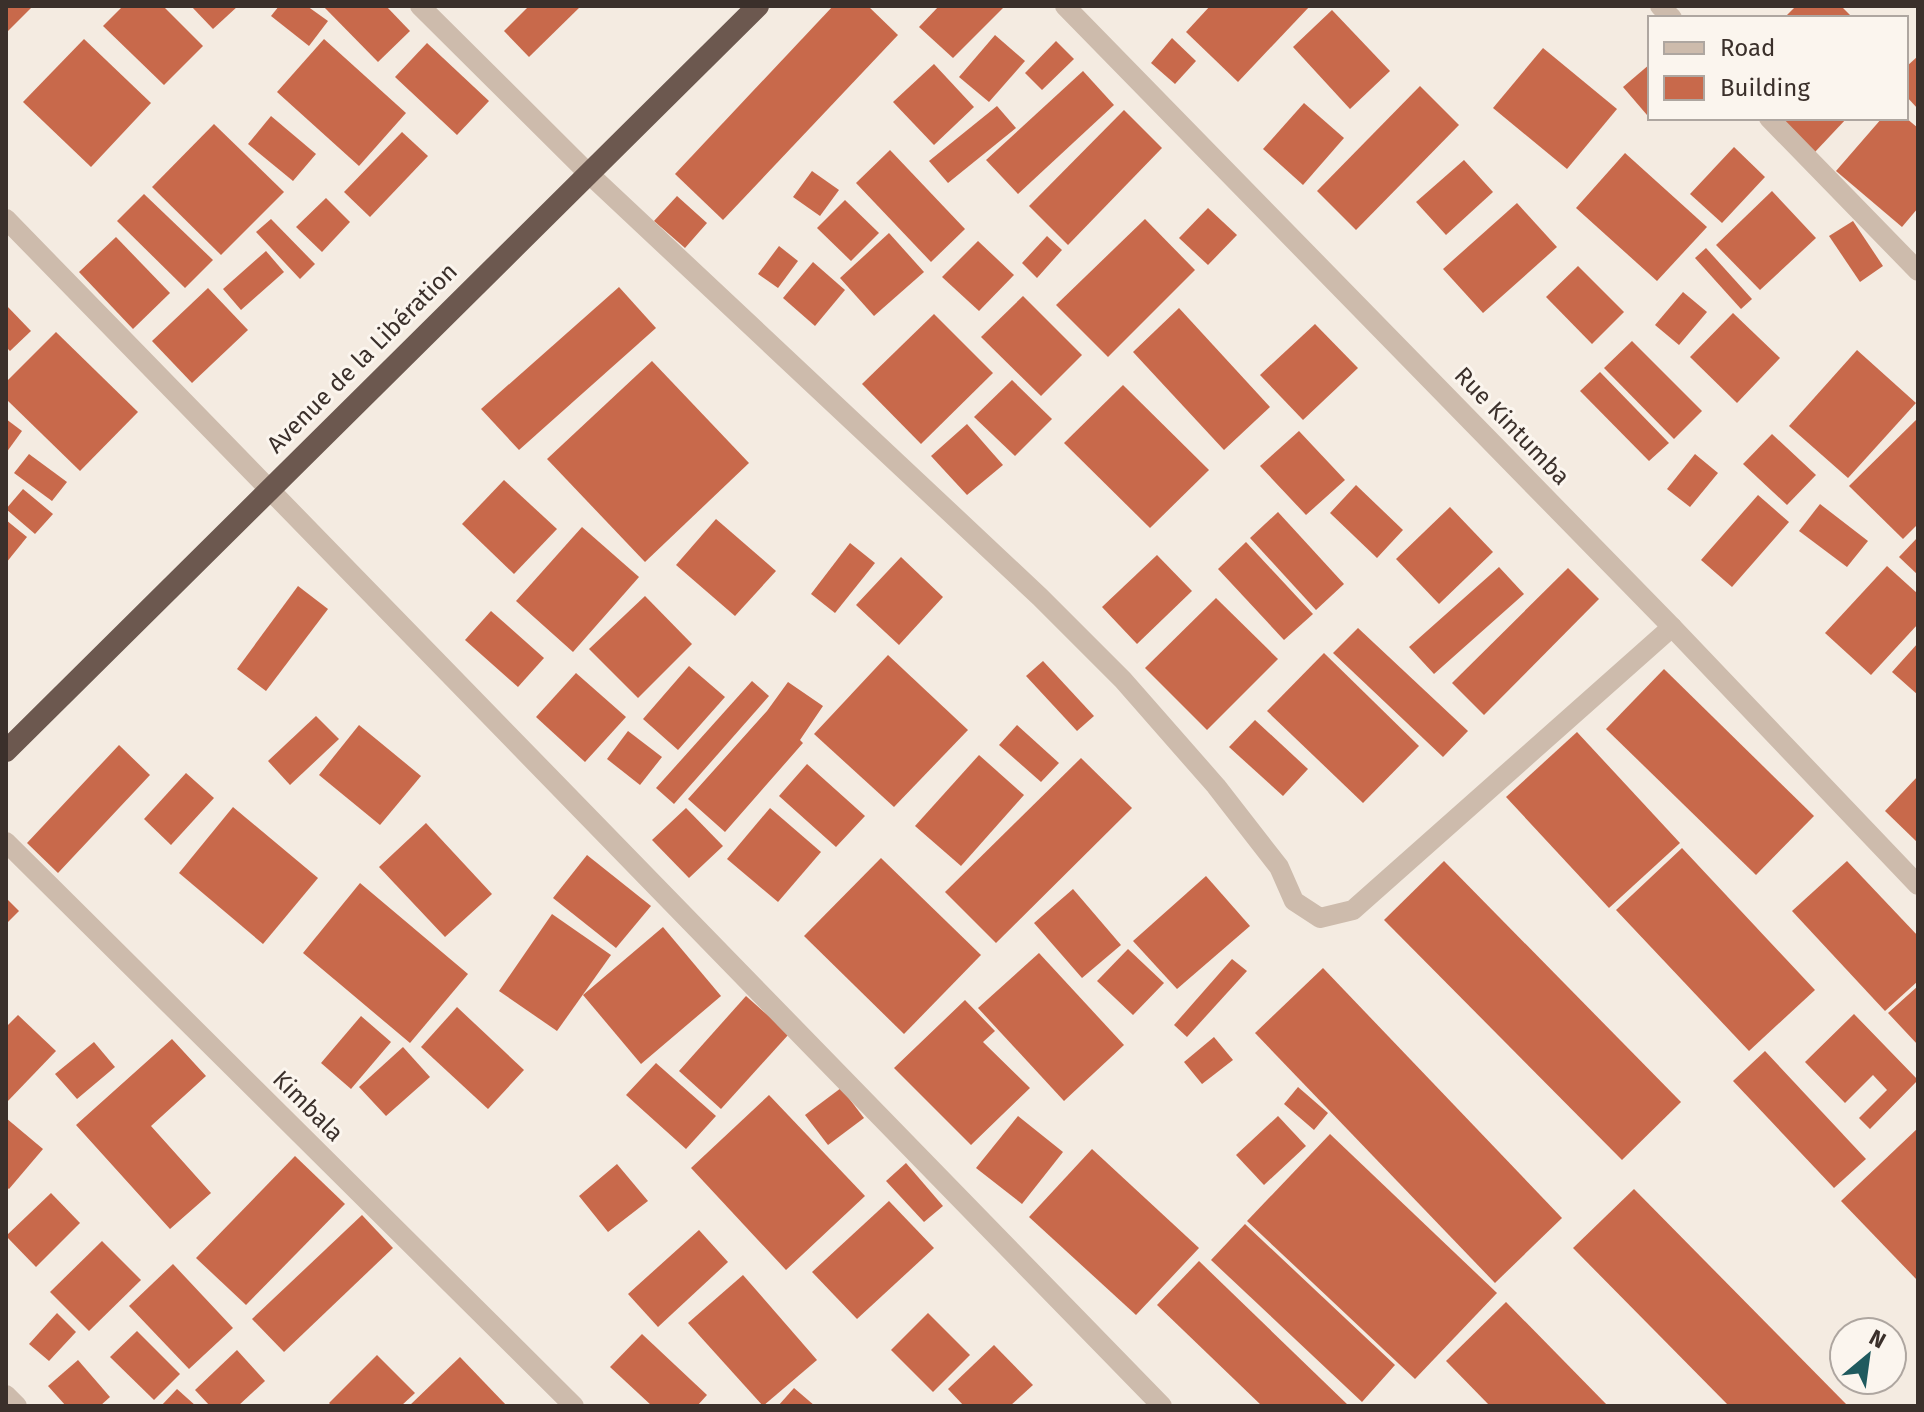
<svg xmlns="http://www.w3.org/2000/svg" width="1924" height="1412" viewBox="0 0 1924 1412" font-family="'Fira Sans',sans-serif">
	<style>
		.building { fill: #c8694b }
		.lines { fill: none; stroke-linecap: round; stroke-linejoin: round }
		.minor { stroke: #cdbbac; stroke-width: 20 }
		.trunk { stroke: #6c584f; stroke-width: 22 }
		.labels { text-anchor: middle; stroke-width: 6; stroke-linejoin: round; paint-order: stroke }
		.street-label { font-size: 24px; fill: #3b302b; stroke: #fbf5ee }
	</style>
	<rect width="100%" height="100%" fill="#f4ebe1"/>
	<g class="building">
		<polygon points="6,6 33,6 6,33"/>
		<polygon points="123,6 163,6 203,46 164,85 103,26"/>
		<polygon points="191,6 238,6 213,29"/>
		<polygon points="279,6 307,6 328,21 309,46 271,16"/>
		<polygon points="323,6 386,6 410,31 378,62"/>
		<polygon points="529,6 581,6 529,57 504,31"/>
		<polygon points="833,6 868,6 898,35 723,220 675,174"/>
		<polygon points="939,6 1005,6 953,58 919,27"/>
		<polygon points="1210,6 1310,6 1238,82 1186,32"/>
		<polygon points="1796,6 1841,6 1853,18 1784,18"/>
		<polygon points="1332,10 1390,71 1350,109 1293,47"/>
		<polygon points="995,35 1025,61 989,102 959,77"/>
		<polygon points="1172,38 1196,61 1175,84 1151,63"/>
		<polygon points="84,39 151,103 91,167 23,102"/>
		<polygon points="324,39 406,113 359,166 277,92"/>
		<polygon points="1056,41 1074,59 1042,90 1025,73"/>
		<polygon points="427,43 489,101 457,135 395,77"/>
		<polygon points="1543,48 1617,109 1567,169 1493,108"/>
		<polygon points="1918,56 1918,109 1906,96 1906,67"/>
		<polygon points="934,64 974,107 934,145 893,102"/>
		<polygon points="1650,64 1650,113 1647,115 1623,87"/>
		<polygon points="1083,71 1114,105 1018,194 986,160"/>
		<polygon points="1420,86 1459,125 1356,230 1317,191"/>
		<polygon points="1304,103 1344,138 1303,185 1263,149"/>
		<polygon points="997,106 1016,128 948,183 929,161"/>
		<polygon points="1124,110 1162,148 1068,245 1029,206"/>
		<polygon points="271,116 316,154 293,181 248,144"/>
		<polygon points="1780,118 1847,118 1815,152"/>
		<polygon points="1882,118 1906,118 1918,128 1918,208 1902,227 1836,171"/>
		<polygon points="214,124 284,192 221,255 152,187"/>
		<polygon points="402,132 428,156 370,217 344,192"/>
		<polygon points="1734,147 1765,177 1722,223 1690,194"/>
		<polygon points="890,150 965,229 931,262 856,183"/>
		<polygon points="1625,153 1707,227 1657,281 1576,208"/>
		<polygon points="1464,160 1493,192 1446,235 1416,202"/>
		<polygon points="812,171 839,190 820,216 793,197"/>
		<polygon points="1772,191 1816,238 1760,290 1716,245"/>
		<polygon points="144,194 213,260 185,288 117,221"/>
		<polygon points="677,196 707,223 685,248 654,221"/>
		<polygon points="326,198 350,222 322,252 296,227"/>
		<polygon points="845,200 879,233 851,261 817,228"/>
		<polygon points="1517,203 1557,247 1483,313 1443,269"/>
		<polygon points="1208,208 1237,235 1208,265 1179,238"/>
		<polygon points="271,219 315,264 300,279 256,232"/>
		<polygon points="1145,219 1195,270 1108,357 1056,305"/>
		<polygon points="1853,221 1883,266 1860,282 1829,236"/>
		<polygon points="889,233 924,272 874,316 840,278"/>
		<polygon points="1047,236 1062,250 1037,278 1022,263"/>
		<polygon points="116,237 170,293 133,329 79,272"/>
		<polygon points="978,241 1014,275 979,311 942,277"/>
		<polygon points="779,246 798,261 778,288 758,274"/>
		<polygon points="1706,248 1752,299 1741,309 1695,258"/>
		<polygon points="266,251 284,272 241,310 223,289"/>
		<polygon points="813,262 845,290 815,326 783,298"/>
		<polygon points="1578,266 1624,312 1592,344 1546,297"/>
		<polygon points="619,287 656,328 519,450 481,409"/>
		<polygon points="208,288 248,330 192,383 152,341"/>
		<polygon points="1683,292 1707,312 1679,345 1655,325"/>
		<polygon points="1023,296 1082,355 1041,396 981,337"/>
		<polygon points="6,305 31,331 10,351 6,347"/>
		<polygon points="1179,308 1270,407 1224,450 1133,352"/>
		<polygon points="1733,313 1780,358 1737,403 1690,357"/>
		<polygon points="934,314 993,373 921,444 862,384"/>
		<polygon points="1315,324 1358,368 1303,420 1260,375"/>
		<polygon points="56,332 138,412 80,471 6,399 6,382"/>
		<polygon points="1632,341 1702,411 1674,439 1604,368"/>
		<polygon points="1857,350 1916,403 1848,478 1789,426"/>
		<polygon points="652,361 749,463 645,562 547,459"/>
		<polygon points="1600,372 1669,443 1649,461 1580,391"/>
		<polygon points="1012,380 1052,419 1015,456 974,417"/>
		<polygon points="1123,385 1209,470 1150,528 1064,443"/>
		<polygon points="1918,418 1918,524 1903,539 1849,486"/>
		<polygon points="6,419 22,431 6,453"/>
		<polygon points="967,424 1003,465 967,495 931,456"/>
		<polygon points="1299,431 1345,480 1306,515 1260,466"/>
		<polygon points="1772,434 1816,475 1787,505 1743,464"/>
		<polygon points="29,454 67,482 52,501 14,473"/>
		<polygon points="1695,454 1718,473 1690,507 1667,489"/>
		<polygon points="504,480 557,529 514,574 462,524"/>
		<polygon points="1356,485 1403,530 1377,558 1330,513"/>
		<polygon points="23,489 53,514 35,534 6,509"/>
		<polygon points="1758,495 1789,522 1732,587 1701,560"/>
		<polygon points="1820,504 1868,541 1847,567 1799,531"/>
		<polygon points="1450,507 1493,552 1439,604 1396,559"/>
		<polygon points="1278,512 1344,584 1316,610 1250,538"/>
		<polygon points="716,519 776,571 735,616 676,565"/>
		<polygon points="6,520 27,537 6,563"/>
		<polygon points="582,527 639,577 573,652 516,601"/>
		<polygon points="1918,537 1918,575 1899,557"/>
		<polygon points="1246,542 1313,614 1284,640 1218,569"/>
		<polygon points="850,543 875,563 835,613 811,594"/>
		<polygon points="1157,555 1192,591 1137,644 1102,607"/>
		<polygon points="901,557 943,597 899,645 856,605"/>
		<polygon points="1887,566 1918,594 1918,624 1871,675 1825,633"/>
		<polygon points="1499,567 1524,594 1434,674 1409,647"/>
		<polygon points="1568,568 1599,599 1484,715 1452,683"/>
		<polygon points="298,586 328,609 266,691 237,669"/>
		<polygon points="645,596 692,644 638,698 589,649"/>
		<polygon points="1216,598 1278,659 1207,730 1145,668"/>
		<polygon points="491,611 544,658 518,687 465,640"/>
		<polygon points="1358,628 1468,731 1443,757 1333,653"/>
		<polygon points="1918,643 1918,695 1892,672"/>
		<polygon points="1324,653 1419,746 1363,803 1267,711"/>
		<polygon points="888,655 968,730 894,807 814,734"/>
		<polygon points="1043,661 1094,716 1077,731 1026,676"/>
		<polygon points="689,666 725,697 678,750 643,719"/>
		<polygon points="1664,669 1814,816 1756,875 1606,729"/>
		<polygon points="576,673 626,717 585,762 536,717"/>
		<polygon points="752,681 769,696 674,804 656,788"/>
		<polygon points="788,682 823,706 800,740 803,743 725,832 688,799 767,711"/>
		<polygon points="316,716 339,739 290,785 268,761"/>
		<polygon points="1255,720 1308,769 1283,796 1229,747"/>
		<polygon points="359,725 421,776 380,825 319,775"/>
		<polygon points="1017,725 1059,763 1041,782 999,745"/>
		<polygon points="628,731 662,757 640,785 607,759"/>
		<polygon points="1577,732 1680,843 1609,908 1506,797"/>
		<polygon points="119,745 150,775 58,873 27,843"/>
		<polygon points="979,755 1024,795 961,866 915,826"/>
		<polygon points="1081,758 1132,808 996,943 945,892"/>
		<polygon points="807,764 865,816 836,847 779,796"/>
		<polygon points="186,773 214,798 171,845 144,819"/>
		<polygon points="1918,776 1918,843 1885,811"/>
		<polygon points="233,807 318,878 263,944 179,873"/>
		<polygon points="686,808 723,846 689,878 652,840"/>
		<polygon points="770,808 821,852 778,902 727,859"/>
		<polygon points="426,823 492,894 445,937 379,867"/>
		<polygon points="1682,848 1815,990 1749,1051 1616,910"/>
		<polygon points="587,855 651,906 616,948 553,898"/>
		<polygon points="881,858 981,955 904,1034 804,936"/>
		<polygon points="1444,861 1681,1102 1622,1160 1384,920"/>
		<polygon points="1847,861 1918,936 1918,981 1885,1011 1792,911"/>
		<polygon points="1206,876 1250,926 1177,989 1133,941"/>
		<polygon points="360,883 468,974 410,1043 303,953"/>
		<polygon points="1073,889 1121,945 1082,978 1034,923"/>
		<polygon points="6,898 19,911 6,924"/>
		<polygon points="552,914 611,955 557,1031 499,991"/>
		<polygon points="663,927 721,996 641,1064 583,995"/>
		<polygon points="1128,949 1164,983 1133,1015 1097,981"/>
		<polygon points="1039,953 1124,1045 1064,1101 978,1008"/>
		<polygon points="1232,959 1247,971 1187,1037 1174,1025"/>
		<polygon points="1323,968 1562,1218 1495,1283 1255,1033"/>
		<polygon points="1918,986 1918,1045 1888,1013"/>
		<polygon points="746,996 789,1034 721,1109 679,1071"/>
		<polygon points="965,1000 995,1031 983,1042 1030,1088 971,1145 894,1068"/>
		<polygon points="457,1007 524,1070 488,1109 421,1047"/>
		<polygon points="1854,1014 1918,1080 1870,1129 1859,1118 1887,1090 1873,1075 1845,1103 1805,1062"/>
		<polygon points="18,1015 56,1051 6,1103 6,1027"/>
		<polygon points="361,1016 391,1042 351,1089 321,1063"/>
		<polygon points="1214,1037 1233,1060 1202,1084 1184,1062"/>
		<polygon points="172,1039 206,1076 151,1126 211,1193 170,1229 76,1125"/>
		<polygon points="94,1042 115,1067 77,1099 55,1074"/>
		<polygon points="403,1047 430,1077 386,1116 359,1087"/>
		<polygon points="1765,1051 1866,1159 1834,1188 1733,1081"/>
		<polygon points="656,1063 716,1116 686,1149 626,1095"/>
		<polygon points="1298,1087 1328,1113 1314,1130 1284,1104"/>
		<polygon points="841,1088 864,1118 828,1145 805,1115"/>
		<polygon points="769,1095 865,1196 786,1270 691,1168"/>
		<polygon points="1018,1116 1063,1152 1022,1204 976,1168"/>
		<polygon points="1278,1116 1306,1146 1264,1185 1236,1155"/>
		<polygon points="6,1118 43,1149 9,1189 6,1187"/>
		<polygon points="1918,1128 1918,1281 1841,1201"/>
		<polygon points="1330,1134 1497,1293 1415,1379 1247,1221"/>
		<polygon points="1092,1149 1199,1248 1136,1315 1029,1217"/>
		<polygon points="295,1156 345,1204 246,1305 196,1258"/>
		<polygon points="906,1163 943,1206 924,1222 886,1181"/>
		<polygon points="617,1164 648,1201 608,1232 579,1196"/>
		<polygon points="1634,1189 1848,1406 1729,1406 1573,1248"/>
		<polygon points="51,1193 80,1223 36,1267 6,1236"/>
		<polygon points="889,1201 934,1248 857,1319 812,1272"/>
		<polygon points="362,1215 393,1248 284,1352 252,1319"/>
		<polygon points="1245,1224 1395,1365 1362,1402 1211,1260"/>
		<polygon points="699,1230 728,1262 658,1327 628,1294"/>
		<polygon points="102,1241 141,1280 89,1331 50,1292"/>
		<polygon points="1199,1261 1349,1406 1262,1406 1157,1305"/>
		<polygon points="173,1264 233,1328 189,1369 129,1306"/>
		<polygon points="743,1275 817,1360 763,1406 688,1323"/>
		<polygon points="1506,1302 1608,1406 1490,1406 1446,1361"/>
		<polygon points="57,1313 76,1332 49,1361 29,1344"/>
		<polygon points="928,1313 970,1355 933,1392 891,1350"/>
		<polygon points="137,1331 180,1374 154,1400 110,1357"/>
		<polygon points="642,1334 707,1395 697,1406 652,1406 610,1367"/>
		<polygon points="994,1345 1033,1385 1010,1406 964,1406 948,1389"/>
		<polygon points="237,1350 265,1381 238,1406 210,1406 195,1390"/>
		<polygon points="377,1355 415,1393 401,1406 332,1406 329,1403"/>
		<polygon points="460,1357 507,1406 409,1406"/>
		<polygon points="78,1360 110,1397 100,1406 66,1406 48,1386"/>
		<polygon points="794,1388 815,1406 778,1406"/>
		<polygon points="177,1389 196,1406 161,1406"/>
	</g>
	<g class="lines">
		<g class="minor">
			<polyline points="420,6 587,172 1040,597 1123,680 1216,786 1279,867 1294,901 1320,918 1353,910 1672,627"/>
			<polyline points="1065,6 1672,627 1918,885"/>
			<polyline points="1660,6 1672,18"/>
			<polyline points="1769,118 1918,271"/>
			<polyline points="6,219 1162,1406"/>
			<polyline points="6,842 574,1406"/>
			<polyline points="6,1395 17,1406"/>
		</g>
		<polyline class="trunk" points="6,751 758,6"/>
	</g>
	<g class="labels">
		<g class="street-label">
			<text transform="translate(362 358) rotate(-45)" y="8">Avenue de la Libération</text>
			<text transform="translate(1512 426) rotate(46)" y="8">Rue Kintumba</text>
			<text transform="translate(308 1106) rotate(45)" y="8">Kimbala</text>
		</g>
	</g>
	<rect width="1924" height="1412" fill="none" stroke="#3b302b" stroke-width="16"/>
	<rect x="1648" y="16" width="260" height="104" fill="#fbf5ee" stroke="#aea6a0" stroke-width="2"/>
	<rect x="1664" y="42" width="40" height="12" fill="#cdbbac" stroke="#aea6a0" stroke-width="2"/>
	<text x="1720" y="56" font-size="24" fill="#3b302b">Road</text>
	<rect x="1664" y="76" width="40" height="24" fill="#c8694b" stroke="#aea6a0" stroke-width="2"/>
	<text x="1720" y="96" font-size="24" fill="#3b302b">Building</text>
	<g transform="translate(1868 1356) rotate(29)"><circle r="38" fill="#fbf5ee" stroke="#aea6a0" stroke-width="2"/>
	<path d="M0-6L14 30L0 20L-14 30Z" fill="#1f5a5e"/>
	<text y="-12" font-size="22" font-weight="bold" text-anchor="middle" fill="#3b302b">N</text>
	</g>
</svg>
